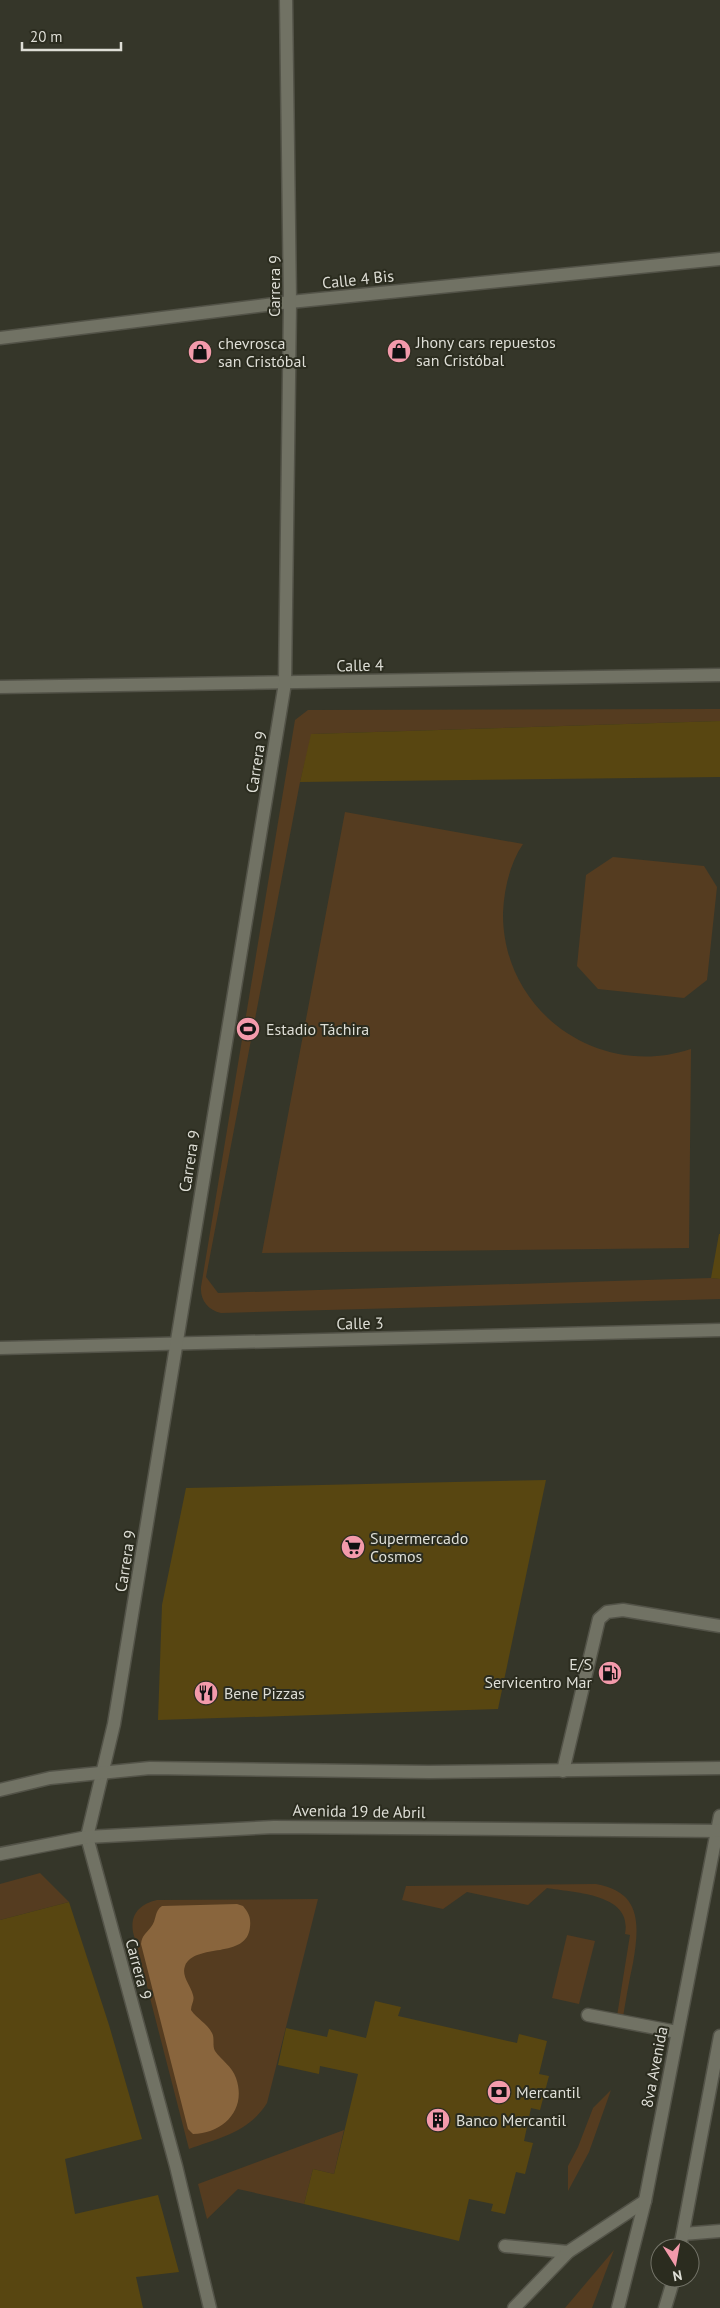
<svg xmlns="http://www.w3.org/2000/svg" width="720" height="2308" viewBox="0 0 720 2308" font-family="'PT Sans',sans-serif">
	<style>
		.green { fill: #553c20 }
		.forest { fill: #89653d }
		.building { fill: #584611 }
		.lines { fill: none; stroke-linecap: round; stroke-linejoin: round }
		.service-casing { stroke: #535348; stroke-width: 15 }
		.minor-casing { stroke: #535348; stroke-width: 15 }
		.tertiary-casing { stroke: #535348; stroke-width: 15 }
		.service { stroke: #717264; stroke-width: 12 }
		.minor { stroke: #717264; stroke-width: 12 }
		.tertiary { stroke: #717264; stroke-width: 12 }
		.labels { text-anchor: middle; stroke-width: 4; stroke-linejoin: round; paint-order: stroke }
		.street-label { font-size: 16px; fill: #deded6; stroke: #2b2c1f }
		.poi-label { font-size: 16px; fill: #deded6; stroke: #2b2c1f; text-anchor: start }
	</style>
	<rect width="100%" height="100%" fill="#353629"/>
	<g class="green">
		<path d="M720,709V721L312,734L300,782L206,1277L218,1293L711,1278L720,1279V1299L221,1313C208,1310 200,1300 201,1287L295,720L308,710Z"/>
		<path d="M345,812L523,844C510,863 504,889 503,913C502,1011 598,1080 691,1049L689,1248L262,1253Z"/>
		<polygon points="613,857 704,866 717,887 707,980 684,998 598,989 577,966 586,875"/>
		<polygon points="40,1873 69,1902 0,1920 0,1884"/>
		<path d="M596,1884C643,1892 639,1927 633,1963C629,1981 626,1999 623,2017L617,2016L630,1935L625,1934C633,1893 574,1893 547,1888L528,1905L467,1892L443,1909L402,1900L406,1886Z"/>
		<path d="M318,1899L267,2103C249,2132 220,2138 189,2149L133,1932C130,1914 140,1904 157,1900Z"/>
		<polygon points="567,1935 595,1941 579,2004 552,1998"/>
		<polygon points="611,2090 589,2152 568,2191 568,2166 578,2147 593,2108"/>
		<polygon points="344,2130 334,2174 313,2169 304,2204 238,2189 207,2219 198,2184"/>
		<polygon points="614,2250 592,2308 565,2308"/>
	</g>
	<path class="forest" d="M237,1904L243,1906C249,1913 251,1918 250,1927C247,1960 195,1942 185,1966C181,1976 191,1986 193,1995C195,2001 191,2004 191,2010C197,2019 207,2023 212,2033C215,2038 212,2046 215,2051C221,2060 232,2066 236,2078C247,2109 224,2133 193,2134L188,2129L141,1944C142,1935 146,1934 151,1927C157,1920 154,1911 162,1906Z"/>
	<g class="building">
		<polygon points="720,721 720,777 300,782 311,734"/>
		<polygon points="719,1234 720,1234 720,1279 711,1278"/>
		<polygon points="546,1480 498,1709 158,1720 162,1605 186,1488"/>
		<polygon points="69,1902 109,2025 142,2139 65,2159 75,2214 158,2195 179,2272 136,2277 143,2308 0,2308 0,1920"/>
		<polygon points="375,2001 401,2007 398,2016 517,2043 519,2034 547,2041 539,2074 549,2076 540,2110 531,2108 524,2141 533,2143 525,2174 516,2172 505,2214 491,2211 493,2204 469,2199 459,2241 304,2204 313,2169 334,2174 358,2074 320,2066 319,2074 278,2065 286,2028 327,2037 329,2029 366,2038"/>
	</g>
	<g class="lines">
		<g class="service-casing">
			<g id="service">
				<polyline points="563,1771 599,1619 607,1612 623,1610 720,1626"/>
				<polyline points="588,2015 677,2032"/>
				<polyline points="683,2234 720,2231"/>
				<polyline points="505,2246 568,2252"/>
			</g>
		</g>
		<g class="minor-casing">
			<g id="minor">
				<polyline points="0,338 290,302 720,259"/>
				<polyline points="0,687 720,675"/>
				<polyline points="0,1348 720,1330"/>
				<polyline points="680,2248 720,2036"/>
				<polyline points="210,2308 176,2166 87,1837 114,1724 285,683 290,302 286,0"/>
				<polyline points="514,2308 568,2252 645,2201"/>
				<polyline points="618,2308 645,2201 717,1831"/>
				<polyline points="665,2308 674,2278"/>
			</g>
		</g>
		<g class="tertiary-casing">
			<g id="tertiary">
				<polyline points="0,1790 50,1778 150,1768 429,1772 720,1768"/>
				<polyline points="717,1831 720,1816"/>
				<polyline points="0,1854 87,1837 274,1827 720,1831"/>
			</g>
		</g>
		<use href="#service" class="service"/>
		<use href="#minor" class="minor"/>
		<use href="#tertiary" class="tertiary"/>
	</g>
	<defs>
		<g id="shop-disc" transform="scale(1.25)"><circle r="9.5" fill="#f39aab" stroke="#2b2c1f"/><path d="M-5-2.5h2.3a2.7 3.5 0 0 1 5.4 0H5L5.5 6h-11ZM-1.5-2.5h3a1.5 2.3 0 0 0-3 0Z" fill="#111"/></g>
		<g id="stadium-disc" transform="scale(1.25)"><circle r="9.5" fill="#f39aab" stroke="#2b2c1f"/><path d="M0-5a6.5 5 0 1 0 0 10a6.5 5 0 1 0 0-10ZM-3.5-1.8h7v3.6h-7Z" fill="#111"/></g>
		<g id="supermarket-disc" transform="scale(1.25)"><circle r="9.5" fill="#f39aab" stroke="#2b2c1f"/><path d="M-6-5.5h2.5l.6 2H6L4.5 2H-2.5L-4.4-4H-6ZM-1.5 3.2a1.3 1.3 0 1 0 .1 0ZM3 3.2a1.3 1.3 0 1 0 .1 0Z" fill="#111"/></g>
		<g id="fuel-disc" transform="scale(1.25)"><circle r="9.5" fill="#f39aab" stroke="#2b2c1f"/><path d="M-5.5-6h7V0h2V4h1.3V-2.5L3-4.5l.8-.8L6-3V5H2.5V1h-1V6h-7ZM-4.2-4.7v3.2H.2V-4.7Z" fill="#111"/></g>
		<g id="restaurant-disc" transform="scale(1.25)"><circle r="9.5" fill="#f39aab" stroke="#2b2c1f"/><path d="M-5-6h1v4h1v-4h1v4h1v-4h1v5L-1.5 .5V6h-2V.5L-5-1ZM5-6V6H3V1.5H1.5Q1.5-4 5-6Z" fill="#111"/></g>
		<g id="bank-disc" transform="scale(1.25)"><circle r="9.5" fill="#f39aab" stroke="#2b2c1f"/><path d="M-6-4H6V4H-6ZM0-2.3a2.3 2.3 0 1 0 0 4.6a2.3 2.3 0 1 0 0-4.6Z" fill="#111"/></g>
		<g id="building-disc" transform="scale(1.25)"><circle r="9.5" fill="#f39aab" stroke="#2b2c1f"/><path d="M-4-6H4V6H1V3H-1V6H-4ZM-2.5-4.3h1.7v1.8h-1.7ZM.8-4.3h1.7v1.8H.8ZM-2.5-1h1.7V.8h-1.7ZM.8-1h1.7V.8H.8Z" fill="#111"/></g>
	</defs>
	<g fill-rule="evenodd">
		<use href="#shop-disc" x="399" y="351"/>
		<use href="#shop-disc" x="200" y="352"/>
		<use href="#stadium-disc" x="248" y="1029"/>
		<use href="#supermarket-disc" x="353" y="1547"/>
		<use href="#fuel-disc" x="610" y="1673"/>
		<use href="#restaurant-disc" x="206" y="1693"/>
		<use href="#bank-disc" x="499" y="2092"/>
		<use href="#building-disc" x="438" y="2120"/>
	</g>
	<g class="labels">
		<g class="street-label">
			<text transform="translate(358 279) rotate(-6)" y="6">Calle 4 Bis</text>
			<text transform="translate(274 286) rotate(-90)" y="6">Carrera 9</text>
			<text transform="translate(360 665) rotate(-1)" y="6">Calle 4</text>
			<text transform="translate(256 762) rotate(-81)" y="6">Carrera 9</text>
			<text transform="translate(189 1161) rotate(-81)" y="6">Carrera 9</text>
			<text transform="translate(360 1323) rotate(-1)" y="6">Calle 3</text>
			<text transform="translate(125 1561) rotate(-81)" y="6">Carrera 9</text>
			<text transform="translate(359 1811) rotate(1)" y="6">Avenida 19 de Abril</text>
			<text transform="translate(139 1969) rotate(75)" y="6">Carrera 9</text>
			<text transform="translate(654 2067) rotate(-79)" y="6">8va Avenida</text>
		</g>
		<g class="poi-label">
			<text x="416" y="348">Jhony cars repuestos<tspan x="416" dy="18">san Cristóbal</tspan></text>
			<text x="218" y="349">chevrosca<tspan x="218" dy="18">san Cristóbal</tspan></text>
			<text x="266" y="1035">Estadio Táchira</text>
			<text x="370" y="1544">Supermercado<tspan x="370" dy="18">Cosmos</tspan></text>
			<text x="592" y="1670" text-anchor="end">E/S<tspan x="592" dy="18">Servicentro Mar</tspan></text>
			<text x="224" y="1699">Bene Pizzas</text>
			<text x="516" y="2098">Mercantil</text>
			<text x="456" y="2126">Banco Mercantil</text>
		</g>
	</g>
	<g transform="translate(675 2263) rotate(169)"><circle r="24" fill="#2b2c1f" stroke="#737368"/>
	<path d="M0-4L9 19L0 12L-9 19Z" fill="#f39aab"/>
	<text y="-8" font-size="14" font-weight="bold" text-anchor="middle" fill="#deded6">N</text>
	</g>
	<path d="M22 42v8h99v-8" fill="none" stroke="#deded6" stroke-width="2.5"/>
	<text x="30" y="42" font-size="15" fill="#deded6" stroke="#2b2c1f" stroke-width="4" paint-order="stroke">20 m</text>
</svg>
